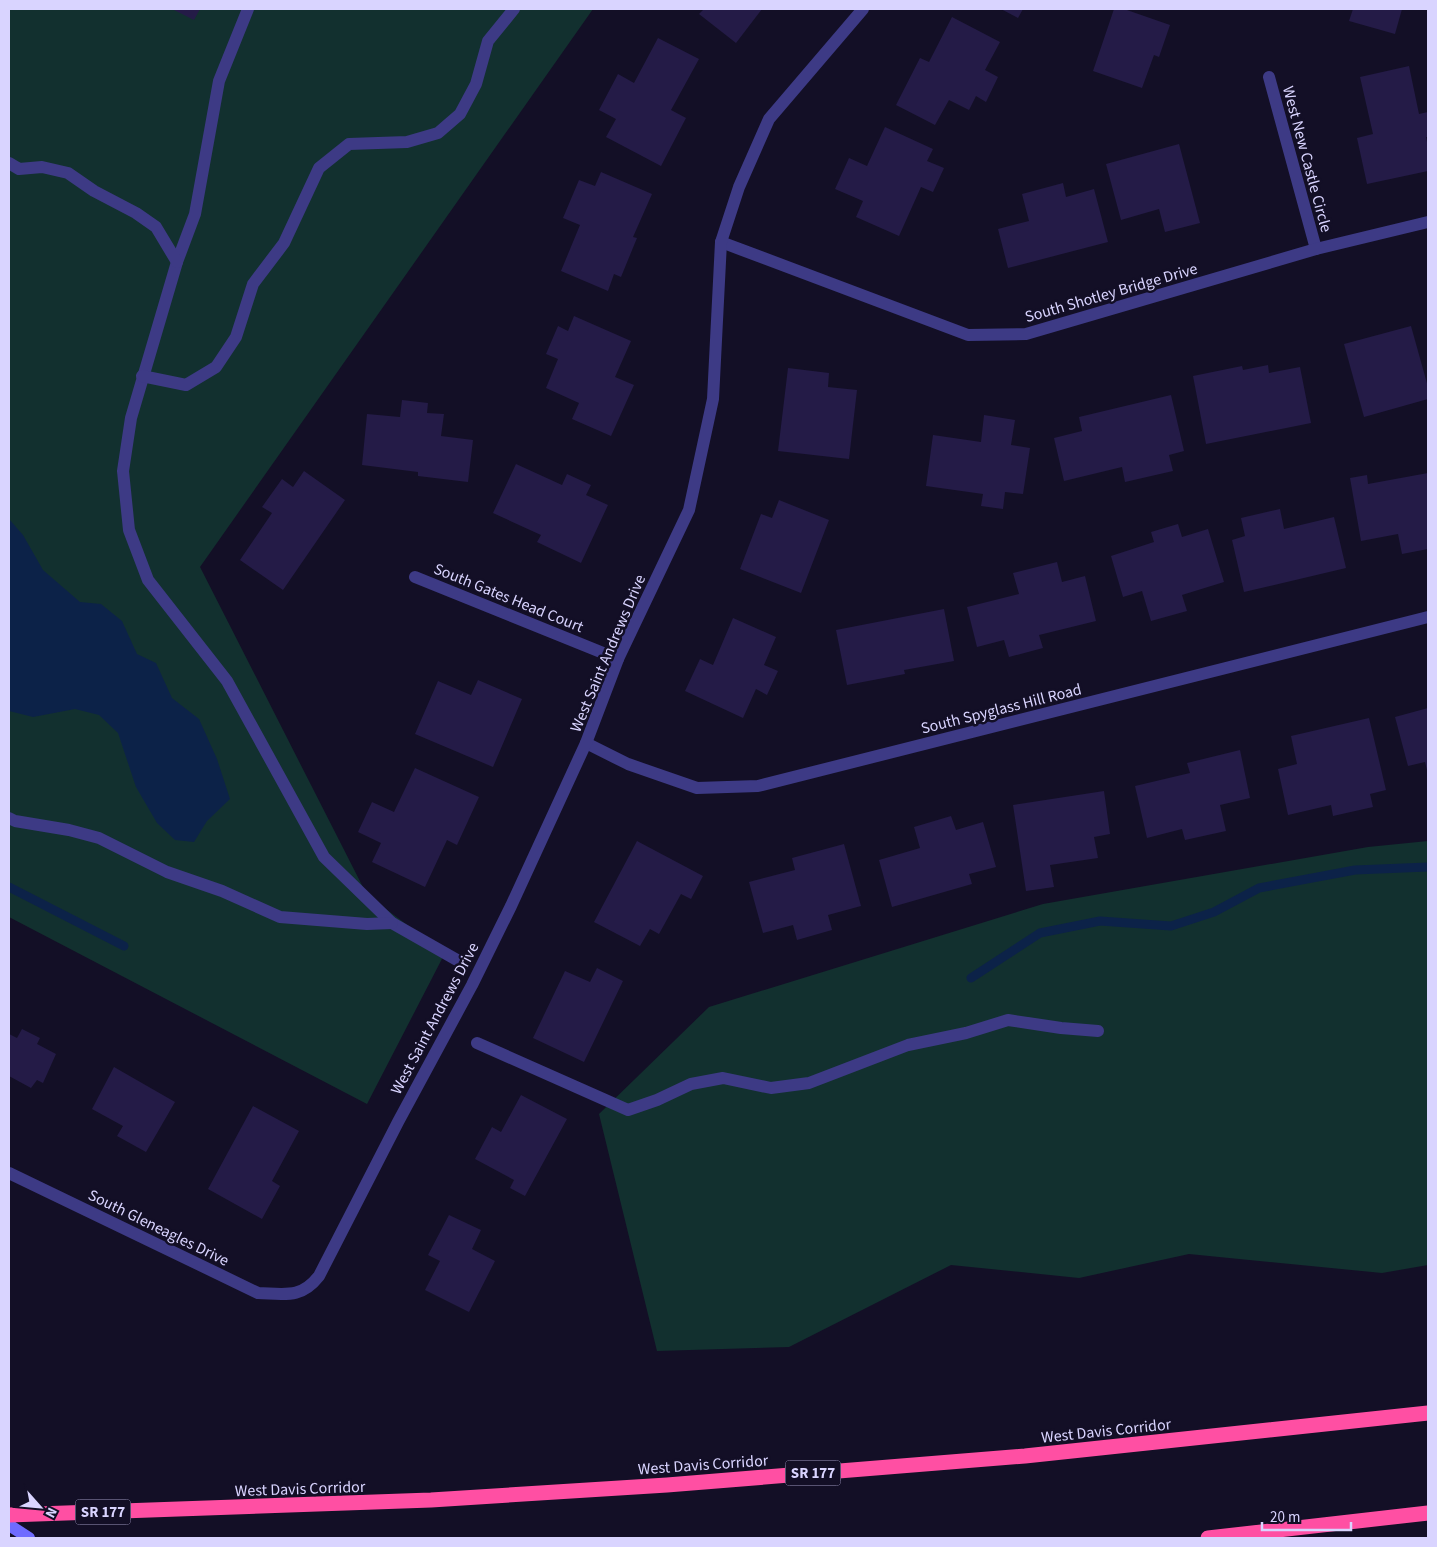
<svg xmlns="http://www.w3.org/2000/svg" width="1437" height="1547" viewBox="0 0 1437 1547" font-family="'Source Sans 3',sans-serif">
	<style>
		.green { fill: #12302f }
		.water { fill: #0c2248 }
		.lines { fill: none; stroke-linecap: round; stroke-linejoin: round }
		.stream { stroke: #0c2248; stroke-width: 9 }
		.building { fill: #241b47 }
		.lane { stroke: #3d3a85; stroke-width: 12 }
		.street { stroke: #3d3a85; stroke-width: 12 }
		.secondary { stroke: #6f6bff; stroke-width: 12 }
		.highway { stroke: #ff4fa3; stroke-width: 15 }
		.labels { text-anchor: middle; stroke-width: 5; stroke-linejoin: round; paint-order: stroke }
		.shield { fill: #130f26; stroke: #9e99be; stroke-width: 1 }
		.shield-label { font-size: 15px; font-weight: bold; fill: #d9d4ff }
		.street-label { font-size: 16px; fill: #d9d4ff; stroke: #130f26 }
	</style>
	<rect width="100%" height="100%" fill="#130f26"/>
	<g class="green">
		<polygon points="9,9 593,9 200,567 367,895 445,953 367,1104 9,917"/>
		<polygon points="1428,841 1428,1265 1382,1273 1189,1254 1079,1278 951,1265 789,1347 657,1351 599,1114 709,1007 1043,904 1368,847"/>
	</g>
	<polygon class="water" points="9,519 23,535 43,570 80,602 101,604 122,621 137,654 156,663 172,698 199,719 217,759 230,799 207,821 194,842 175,840 157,823 136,787 118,733 99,715 75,709 33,717 9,711"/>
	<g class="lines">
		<g class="stream">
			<polyline points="9,887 124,946"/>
			<polyline points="971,978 1040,933 1100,921 1171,926 1214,912 1259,888 1355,870 1428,867"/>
		</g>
	</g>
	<g class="building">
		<polygon points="172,9 200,9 194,20"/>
		<polygon points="704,9 762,9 736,43 699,14"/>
		<polygon points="1001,9 1023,9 1018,18"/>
		<polygon points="1114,9 1124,9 1170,25 1159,57 1154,55 1142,88 1093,71"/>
		<polygon points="1353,9 1402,9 1395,34 1349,21"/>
		<polygon points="952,17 1000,42 985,70 998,77 986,102 976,96 969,110 949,100 935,125 896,105 920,58 929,62"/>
		<polygon points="658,38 699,59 671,110 686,118 661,166 606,137 616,119 599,110 618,74 634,83"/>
		<polygon points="1409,66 1419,114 1428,112 1428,137 1426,137 1428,147 1428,171 1367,184 1357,138 1373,134 1360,77"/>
		<polygon points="885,127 933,149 927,161 944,168 933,192 921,187 899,236 856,217 863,201 835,189 849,158 867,166"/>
		<polygon points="1179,144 1200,223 1165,232 1159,209 1121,220 1106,164"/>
		<polygon points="601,172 652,194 633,237 637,238 621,277 614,274 608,291 561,271 580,225 563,218 579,180 595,186"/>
		<polygon points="1063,183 1066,197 1094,189 1108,242 1008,268 998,229 1029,221 1022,194"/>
		<polygon points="574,316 631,341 615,377 634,385 611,436 572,419 579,403 546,388 558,359 546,354 558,326 568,331"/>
		<polygon points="1411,326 1428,387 1428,399 1364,417 1344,344"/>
		<polygon points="1268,365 1269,373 1300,367 1311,423 1206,444 1193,376 1242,366 1243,370"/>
		<polygon points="788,368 829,373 828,387 857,390 849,459 778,451"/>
		<polygon points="1171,395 1184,451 1169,455 1173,471 1125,482 1122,467 1064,481 1054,438 1082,431 1079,417"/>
		<polygon points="402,400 428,403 427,413 444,414 441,436 473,440 468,482 418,476 418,472 362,465 367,414 400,417"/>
		<polygon points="984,415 1015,420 1011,445 1030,448 1023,494 1005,492 1003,509 981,506 983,494 926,486 933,435 981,442"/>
		<polygon points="516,464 562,485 567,474 591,485 586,495 608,505 581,563 537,542 541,535 493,513"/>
		<polygon points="304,471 345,500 283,590 240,560 272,513 262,507 282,479 293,487"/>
		<polygon points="1428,473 1428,549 1402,554 1398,534 1361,541 1350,478 1367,475 1368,484"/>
		<polygon points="779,500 829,520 801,593 740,569 761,514 772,518"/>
		<polygon points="1280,509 1284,529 1334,517 1346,568 1244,592 1232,540 1245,536 1241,518"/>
		<polygon points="1178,524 1182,537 1208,529 1224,582 1182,595 1187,611 1151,621 1142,591 1123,597 1111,556 1154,542 1151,532"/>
		<polygon points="1057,562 1062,582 1085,576 1096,621 1039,635 1043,648 1009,657 1004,640 977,647 967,607 1019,594 1013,573"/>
		<polygon points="944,609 954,661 904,670 905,674 847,685 836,630"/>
		<polygon points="733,618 776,637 764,665 778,671 767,695 756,689 743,718 685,691 700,659 713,665"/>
		<polygon points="478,680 522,699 493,767 415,734 438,681 471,695"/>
		<polygon points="1428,708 1428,774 1425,762 1408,766 1395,717"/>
		<polygon points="1369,718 1386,790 1370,794 1373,807 1333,816 1331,805 1288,815 1278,769 1297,764 1291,736"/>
		<polygon points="1240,750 1250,798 1220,805 1226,831 1185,840 1182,829 1147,838 1135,786 1190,773 1187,763"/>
		<polygon points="415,768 479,797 457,845 447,840 425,887 372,862 381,843 358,832 372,802 394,812"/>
		<polygon points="1104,791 1110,834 1094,837 1098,858 1050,865 1054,887 1026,891 1013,805"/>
		<polygon points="951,816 956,830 983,822 996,867 969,874 972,884 892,907 879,860 920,848 914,827"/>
		<polygon points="637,841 703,876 691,899 681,894 659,934 650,929 640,946 594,922"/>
		<polygon points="844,844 861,906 828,915 832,930 797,940 793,925 763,933 749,882 795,870 792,858"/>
		<polygon points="597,968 623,981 584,1062 533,1038 565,971 590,982"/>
		<polygon points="22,1029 40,1038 37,1044 56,1054 43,1083 37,1080 31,1088 9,1076 9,1034 17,1038"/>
		<polygon points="114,1067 175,1102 146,1152 117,1136 123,1126 92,1109"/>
		<polygon points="521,1095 567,1119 525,1196 510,1188 514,1180 475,1159 492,1127 501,1132"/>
		<polygon points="253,1106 299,1131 272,1181 280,1186 262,1219 208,1189"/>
		<polygon points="449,1215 481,1230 472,1249 495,1261 469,1312 425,1290 440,1261 428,1255"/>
	</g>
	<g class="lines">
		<g class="lane">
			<polyline points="248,9 219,81 195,214 177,262 131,418 123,471 129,530 148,580 227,681 324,857 392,923 457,960"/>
			<polyline points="9,163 19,169 42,167 68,173 94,191 136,213 156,227 177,262"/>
			<polyline points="142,376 186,385 216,367 236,337 253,284 284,243 319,168 349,144 407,142 438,133 460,114 476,84 488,41 514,9"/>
			<polyline points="9,818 15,821 69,830 99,838 167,872 222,891 280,917 367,924 392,923"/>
			<polyline points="477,1043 628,1110 657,1100 691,1084 723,1078 771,1088 809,1083 908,1045 966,1033 1008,1020 1061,1028 1098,1031"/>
		</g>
		<g class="street">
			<polyline points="1269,77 1316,249"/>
			<polyline points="721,242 968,335 1026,334 1316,249 1428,222"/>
			<polyline points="415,577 618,659"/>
			<polyline points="586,743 628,764 697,788 758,786 1428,617"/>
			<path d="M9,1173L258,1293C285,1294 301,1299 319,1276L398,1122L472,985L511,906L586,743L618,659L689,510L713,399L721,242L739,187L769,119L863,9"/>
		</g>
		<polyline class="secondary" points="9,1525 29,1538"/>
		<g class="highway">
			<polyline points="9,1515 431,1500 667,1485 1025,1456 1428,1413"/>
			<polyline points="1208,1538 1428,1513"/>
		</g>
	</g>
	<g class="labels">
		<g class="shield">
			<rect x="785.5" y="1460.5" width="55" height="25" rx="4"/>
			<rect x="75.5" y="1499.5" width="55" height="25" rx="4"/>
		</g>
		<g class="shield-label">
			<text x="813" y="1478">SR 177</text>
			<text x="103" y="1517">SR 177</text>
		</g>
		<g class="street-label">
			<text transform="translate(1308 159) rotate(75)" y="6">West New Castle Circle</text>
			<text transform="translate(1111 292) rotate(-16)" y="6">South Shotley Bridge Drive</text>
			<text transform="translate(509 597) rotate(22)" y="6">South Gates Head Court</text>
			<text transform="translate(607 653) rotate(-67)" y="6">West Saint Andrews Drive</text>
			<text transform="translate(1001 708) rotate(-14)" y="6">South Spyglass Hill Road</text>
			<text transform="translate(434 1018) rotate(-62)" y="6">West Saint Andrews Drive</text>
			<text transform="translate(159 1227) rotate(26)" y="6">South Gleneagles Drive</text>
			<text transform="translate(1106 1430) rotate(-6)" y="6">West Davis Corridor</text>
			<text transform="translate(703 1464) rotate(-4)" y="6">West Davis Corridor</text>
			<text transform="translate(300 1488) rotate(-2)" y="6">West Davis Corridor</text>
		</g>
	</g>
	<rect width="1437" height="1547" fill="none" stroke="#d9d4ff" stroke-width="20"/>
	<g transform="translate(40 1507) rotate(117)" stroke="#130f26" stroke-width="4" paint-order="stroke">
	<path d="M0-4L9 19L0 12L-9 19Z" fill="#d9d4ff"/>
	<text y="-8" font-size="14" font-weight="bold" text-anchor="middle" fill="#d9d4ff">N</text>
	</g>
	<path d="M1262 1522v8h89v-8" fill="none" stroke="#d9d4ff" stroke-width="2.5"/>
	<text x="1270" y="1522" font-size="15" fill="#d9d4ff" stroke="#130f26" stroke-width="4" paint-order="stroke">20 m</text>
</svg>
